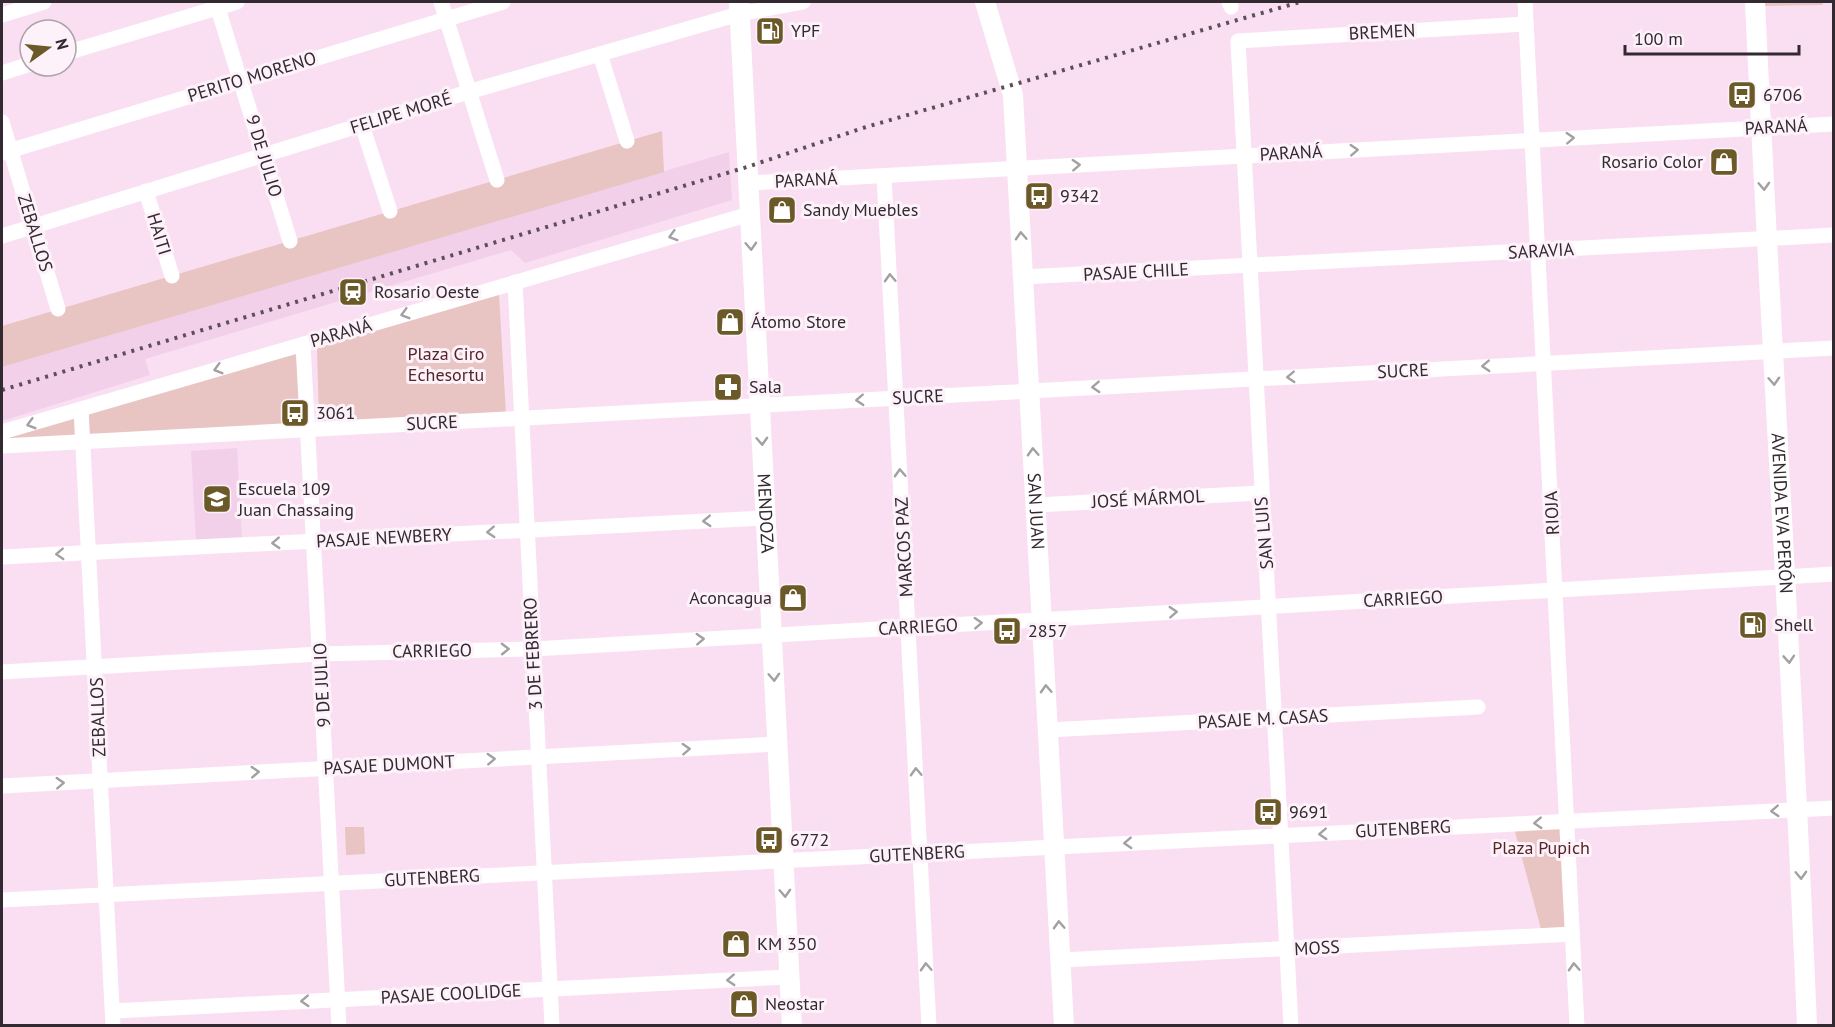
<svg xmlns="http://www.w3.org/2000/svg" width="1835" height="1027" viewBox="0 0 1835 1027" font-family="'PT Sans',sans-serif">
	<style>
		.built { fill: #f2d0e9 }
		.green { fill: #e8c4c2 }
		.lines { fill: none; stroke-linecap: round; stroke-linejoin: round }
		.minor { stroke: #fff; stroke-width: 15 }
		.major { stroke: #fff; stroke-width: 20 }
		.rail { stroke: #5d4f59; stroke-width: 4; stroke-dasharray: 3 6; stroke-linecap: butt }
		.oneway { stroke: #a39fa2 }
		.labels { text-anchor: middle; stroke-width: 6; stroke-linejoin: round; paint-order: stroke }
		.poi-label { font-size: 18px; fill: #332930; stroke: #fdf2fa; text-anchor: start }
		.street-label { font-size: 18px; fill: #332930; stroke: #fdf2fa }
		.park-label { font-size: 18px; fill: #562425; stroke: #fdf2fa }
	</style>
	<rect width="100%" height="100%" fill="#fadff3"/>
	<g class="built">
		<polygon points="729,152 732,200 525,263 511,250 145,359 150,375 2,421 2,367"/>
		<polygon points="237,448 242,538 196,541 191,451"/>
	</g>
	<g class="green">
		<polygon points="1764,2 1822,2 1823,5 1764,6"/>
		<polygon points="662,131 664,172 2,367 2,326"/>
		<polygon points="499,294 506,415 319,422 317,347"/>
		<polygon points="296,350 301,425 88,439 86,411"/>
		<polygon points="76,415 77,437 2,442 2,436"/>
		<polygon points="1560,826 1566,931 1542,933 1514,828"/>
		<polygon points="345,827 364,827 365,854 346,855"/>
	</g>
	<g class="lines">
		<g class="minor">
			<polyline points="216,2 290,241"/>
			<polyline points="441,2 497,180"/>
			<polyline points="1229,2 1231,7"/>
			<polyline points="1525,2 1577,1026"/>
			<polyline points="2,15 44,2"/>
			<polyline points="66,53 237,2"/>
			<polyline points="600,54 627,141"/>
			<polyline points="2,73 30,64"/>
			<polyline points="2,122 58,309"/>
			<polyline points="362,125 390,211"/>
			<polyline points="2,153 503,2"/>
			<polyline points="884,176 929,1026"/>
			<polyline points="748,183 1834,124"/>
			<polyline points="146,191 172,276"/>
			<polyline points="2,236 468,92 739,14 803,2"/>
			<polyline points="1023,277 1834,235"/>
			<polyline points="515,282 552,1026"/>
			<polyline points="303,344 339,1026"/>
			<polyline points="81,409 113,1026"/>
			<polyline points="2,432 750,214"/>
			<polyline points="2,446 1834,348"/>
			<polyline points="1036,505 1260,493"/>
			<polyline points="2,557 766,518"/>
			<polyline points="2,672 320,654 533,649 1834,574"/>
			<polyline points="1048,730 1478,707"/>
			<polyline points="2,786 777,744"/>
			<polyline points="2,900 1834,808"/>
			<polyline points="1061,960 1572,934"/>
			<polyline points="113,1011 789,977"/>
			<polyline points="1291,1026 1238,41 1526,24"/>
		</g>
		<g class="major">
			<path id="s1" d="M739,2L792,1026"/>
			<path id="s2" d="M985,2L1013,95L1064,1026"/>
			<path id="s3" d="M1755,2C1771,343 1793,684 1807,1026"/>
		</g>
		<polyline class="rail" points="2,390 747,167 866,127 1300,2"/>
	</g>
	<defs><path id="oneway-chevron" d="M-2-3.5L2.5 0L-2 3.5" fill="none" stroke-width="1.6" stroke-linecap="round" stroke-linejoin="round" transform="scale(1.5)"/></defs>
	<g class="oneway">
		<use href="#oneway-chevron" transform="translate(1570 138) rotate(-3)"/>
		<use href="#oneway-chevron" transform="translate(1354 150) rotate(-3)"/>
		<use href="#oneway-chevron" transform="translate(1076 165) rotate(-3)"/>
		<use href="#oneway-chevron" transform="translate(1764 186) rotate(87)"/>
		<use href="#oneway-chevron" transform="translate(673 236) rotate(164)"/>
		<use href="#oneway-chevron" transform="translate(1021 236) rotate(-93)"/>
		<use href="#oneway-chevron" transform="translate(751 246) rotate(87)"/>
		<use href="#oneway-chevron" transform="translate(890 278) rotate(-93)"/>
		<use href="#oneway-chevron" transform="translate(405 314) rotate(164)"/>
		<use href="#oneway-chevron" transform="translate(1486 366) rotate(177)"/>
		<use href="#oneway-chevron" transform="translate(218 369) rotate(164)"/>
		<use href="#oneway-chevron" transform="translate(1291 377) rotate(177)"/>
		<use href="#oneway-chevron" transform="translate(1774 381) rotate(87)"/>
		<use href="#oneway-chevron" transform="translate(1096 387) rotate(177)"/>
		<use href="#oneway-chevron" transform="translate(860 400) rotate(177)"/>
		<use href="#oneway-chevron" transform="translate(31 424) rotate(164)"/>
		<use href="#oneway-chevron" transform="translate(762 441) rotate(87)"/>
		<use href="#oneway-chevron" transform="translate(1033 452) rotate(-93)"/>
		<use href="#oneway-chevron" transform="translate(900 473) rotate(-93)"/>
		<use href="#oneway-chevron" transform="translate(707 521) rotate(177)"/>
		<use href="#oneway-chevron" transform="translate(491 532) rotate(177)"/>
		<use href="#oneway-chevron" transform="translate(276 543) rotate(177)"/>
		<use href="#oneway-chevron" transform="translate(60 554) rotate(177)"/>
		<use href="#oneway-chevron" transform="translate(1173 612) rotate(-3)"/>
		<use href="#oneway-chevron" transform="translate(978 623) rotate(-3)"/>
		<use href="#oneway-chevron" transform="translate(700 639) rotate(-3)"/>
		<use href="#oneway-chevron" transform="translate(505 649) rotate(-1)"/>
		<use href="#oneway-chevron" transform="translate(1789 659) rotate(86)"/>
		<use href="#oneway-chevron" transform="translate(774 677) rotate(87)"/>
		<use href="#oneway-chevron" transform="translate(1046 689) rotate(-93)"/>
		<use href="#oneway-chevron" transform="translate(686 749) rotate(-3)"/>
		<use href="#oneway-chevron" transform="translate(491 759) rotate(-3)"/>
		<use href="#oneway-chevron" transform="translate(255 772) rotate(-3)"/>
		<use href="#oneway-chevron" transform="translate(916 772) rotate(-93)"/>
		<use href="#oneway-chevron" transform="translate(60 783) rotate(-3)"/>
		<use href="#oneway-chevron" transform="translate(1775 811) rotate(177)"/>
		<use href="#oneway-chevron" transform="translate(1538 823) rotate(177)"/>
		<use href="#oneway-chevron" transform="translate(1323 834) rotate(177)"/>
		<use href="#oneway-chevron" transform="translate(1128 843) rotate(177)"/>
		<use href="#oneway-chevron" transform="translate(1801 875) rotate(88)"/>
		<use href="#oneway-chevron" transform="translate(785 893) rotate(87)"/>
		<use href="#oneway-chevron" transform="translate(1059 925) rotate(-93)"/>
		<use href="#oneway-chevron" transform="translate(926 967) rotate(-93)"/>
		<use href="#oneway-chevron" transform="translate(1574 967) rotate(-93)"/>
		<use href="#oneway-chevron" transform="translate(731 980) rotate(177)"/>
		<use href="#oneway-chevron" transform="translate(305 1001) rotate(177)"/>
	</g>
	<defs>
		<g id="fuel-square" transform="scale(1.5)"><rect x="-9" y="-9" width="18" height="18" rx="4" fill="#6c5928" stroke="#fdf2fa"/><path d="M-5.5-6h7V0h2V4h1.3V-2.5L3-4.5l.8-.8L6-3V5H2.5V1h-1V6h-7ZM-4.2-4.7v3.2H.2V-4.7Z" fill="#fff"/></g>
		<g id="bus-square" transform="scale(1.5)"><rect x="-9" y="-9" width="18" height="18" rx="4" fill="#6c5928" stroke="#fdf2fa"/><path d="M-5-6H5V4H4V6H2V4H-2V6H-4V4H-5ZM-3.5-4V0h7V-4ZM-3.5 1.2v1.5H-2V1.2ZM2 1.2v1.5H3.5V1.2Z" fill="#fff"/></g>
		<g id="shop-square" transform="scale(1.5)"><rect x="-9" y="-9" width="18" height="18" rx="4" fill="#6c5928" stroke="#fdf2fa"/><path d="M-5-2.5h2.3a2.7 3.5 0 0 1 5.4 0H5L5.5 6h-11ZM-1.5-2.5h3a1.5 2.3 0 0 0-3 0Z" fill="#fff"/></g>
		<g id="station-square" transform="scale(1.5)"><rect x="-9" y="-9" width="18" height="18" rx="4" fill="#6c5928" stroke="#fdf2fa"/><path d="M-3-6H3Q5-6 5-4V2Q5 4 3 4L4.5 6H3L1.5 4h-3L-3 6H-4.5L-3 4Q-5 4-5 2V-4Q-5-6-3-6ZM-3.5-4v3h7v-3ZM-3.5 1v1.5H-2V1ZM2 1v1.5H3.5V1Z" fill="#fff"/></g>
		<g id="pharmacy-square" transform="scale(1.5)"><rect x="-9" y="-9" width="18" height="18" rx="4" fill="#6c5928" stroke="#fdf2fa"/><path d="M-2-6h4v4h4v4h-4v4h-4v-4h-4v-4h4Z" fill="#fff"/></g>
		<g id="school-square" transform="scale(1.5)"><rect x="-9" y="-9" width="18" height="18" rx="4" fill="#6c5928" stroke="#fdf2fa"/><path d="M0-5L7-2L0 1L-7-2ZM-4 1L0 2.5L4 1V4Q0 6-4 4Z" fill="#fff"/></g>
	</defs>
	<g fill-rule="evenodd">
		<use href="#fuel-square" x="770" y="31"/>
		<use href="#bus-square" x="1742" y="95"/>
		<use href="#shop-square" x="1724" y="162"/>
		<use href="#bus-square" x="1039" y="196"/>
		<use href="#shop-square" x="782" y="210"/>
		<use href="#station-square" x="353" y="292"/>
		<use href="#shop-square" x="730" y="322"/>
		<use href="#pharmacy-square" x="728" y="387"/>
		<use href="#bus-square" x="295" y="413"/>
		<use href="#school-square" x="217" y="499"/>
		<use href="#shop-square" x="793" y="598"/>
		<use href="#fuel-square" x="1753" y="625"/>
		<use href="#bus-square" x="1007" y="631"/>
		<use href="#bus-square" x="1268" y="812"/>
		<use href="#bus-square" x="769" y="840"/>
		<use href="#shop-square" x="736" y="944"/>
		<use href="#shop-square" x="744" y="1004"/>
	</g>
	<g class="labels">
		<g class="poi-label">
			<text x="791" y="37">YPF</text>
			<text x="1763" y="101">6706</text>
			<text x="1703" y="168" text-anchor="end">Rosario Color</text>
			<text x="1060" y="202">9342</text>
			<text x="803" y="216">Sandy Muebles</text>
			<text x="374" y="298">Rosario Oeste</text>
			<text x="751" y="328">Átomo Store</text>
			<text x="749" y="393">Sala</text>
			<text x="316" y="419">3061</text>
			<text x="238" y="495">Escuela 109<tspan x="238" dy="21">Juan Chassaing</tspan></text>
			<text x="772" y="604" text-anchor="end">Aconcagua</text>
			<text x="1774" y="631">Shell</text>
			<text x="1028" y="637">2857</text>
			<text x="1289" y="818">9691</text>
			<text x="790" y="846">6772</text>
			<text x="757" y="950">KM 350</text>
			<text x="765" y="1010">Neostar</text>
		</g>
		<g class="street-label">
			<text transform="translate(1382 32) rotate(-3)" y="6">BREMEN</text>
			<text transform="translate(252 77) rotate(-17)" y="6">PERITO MORENO</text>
			<text transform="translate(401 113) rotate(-17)" y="6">FELIPE MORÉ</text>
			<text transform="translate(1776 127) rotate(-3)" y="6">PARANÁ</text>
			<text transform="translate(1291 153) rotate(-3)" y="6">PARANÁ</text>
			<text transform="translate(264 156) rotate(73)" y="6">9 DE JULIO</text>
			<text transform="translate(806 180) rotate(-3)" y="6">PARANÁ</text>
			<text transform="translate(35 233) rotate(73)" y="6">ZEBALLOS</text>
			<text transform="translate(159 234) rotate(73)" y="6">HAITI</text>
			<text transform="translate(1541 251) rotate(-3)" y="6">SARAVIA</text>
			<text transform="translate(1136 272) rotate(-3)" y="6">PASAJE CHILE</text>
			<text transform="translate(341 333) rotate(-16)" y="6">PARANÁ</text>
			<text transform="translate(1403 371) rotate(-3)" y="6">SUCRE</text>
			<text transform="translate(918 397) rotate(-3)" y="6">SUCRE</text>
			<text transform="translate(432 423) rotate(-3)" y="6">SUCRE</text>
			<text transform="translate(1148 499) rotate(-3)" y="6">JOSÉ MÁRMOL</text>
			<text dy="6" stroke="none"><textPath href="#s2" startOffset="514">SAN JUAN</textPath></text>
			<text dy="6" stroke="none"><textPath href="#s1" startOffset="512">MENDOZA</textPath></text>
			<text transform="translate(1552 513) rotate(-93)" y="6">RIOJA</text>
			<text dy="6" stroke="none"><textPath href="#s3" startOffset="512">AVENIDA EVA PERÓN</textPath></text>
			<text transform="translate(1264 533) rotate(-95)" y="6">SAN LUIS</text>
			<text transform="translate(384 538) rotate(-3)" y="6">PASAJE NEWBERY</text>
			<text transform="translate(904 547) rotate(-93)" y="6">MARCOS PAZ</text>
			<text transform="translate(1403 599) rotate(-3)" y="6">CARRIEGO</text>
			<text transform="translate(918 627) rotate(-3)" y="6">CARRIEGO</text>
			<text transform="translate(432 651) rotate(-1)" y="6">CARRIEGO</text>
			<text transform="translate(533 654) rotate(-93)" y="6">3 DE FEBRERO</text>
			<text transform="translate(322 685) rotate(-93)" y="6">9 DE JULIO</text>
			<text transform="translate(98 717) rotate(-92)" y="6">ZEBALLOS</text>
			<text transform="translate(1263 719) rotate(-3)" y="6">PASAJE M. CASAS</text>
			<text transform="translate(389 765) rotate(-3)" y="6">PASAJE DUMONT</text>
			<text transform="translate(1403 829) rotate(-3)" y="6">GUTENBERG</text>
			<text transform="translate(917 854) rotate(-3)" y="6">GUTENBERG</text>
			<text transform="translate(432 878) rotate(-3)" y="6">GUTENBERG</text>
			<text transform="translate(1317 948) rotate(-3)" y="6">MOSS</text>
			<text transform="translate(451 994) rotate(-3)" y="6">PASAJE COOLIDGE</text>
		</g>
		<g class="park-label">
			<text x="446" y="360">Plaza Ciro<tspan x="446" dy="21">Echesortu</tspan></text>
			<text x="1541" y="854">Plaza Pupich</text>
		</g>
	</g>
	<rect width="1835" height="1027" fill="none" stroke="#332930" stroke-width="6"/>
	<g transform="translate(48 48) rotate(75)"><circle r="28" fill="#fdf2fa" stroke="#aca2a9" stroke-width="1.5"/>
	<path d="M0-4.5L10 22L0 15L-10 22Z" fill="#6c5928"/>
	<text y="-9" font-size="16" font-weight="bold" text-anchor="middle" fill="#332930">N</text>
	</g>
	<path d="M1625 45v9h174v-9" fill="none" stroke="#332930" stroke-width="3"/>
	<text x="1634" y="45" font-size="18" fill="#332930" stroke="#fdf2fa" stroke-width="4.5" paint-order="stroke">100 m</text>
</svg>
